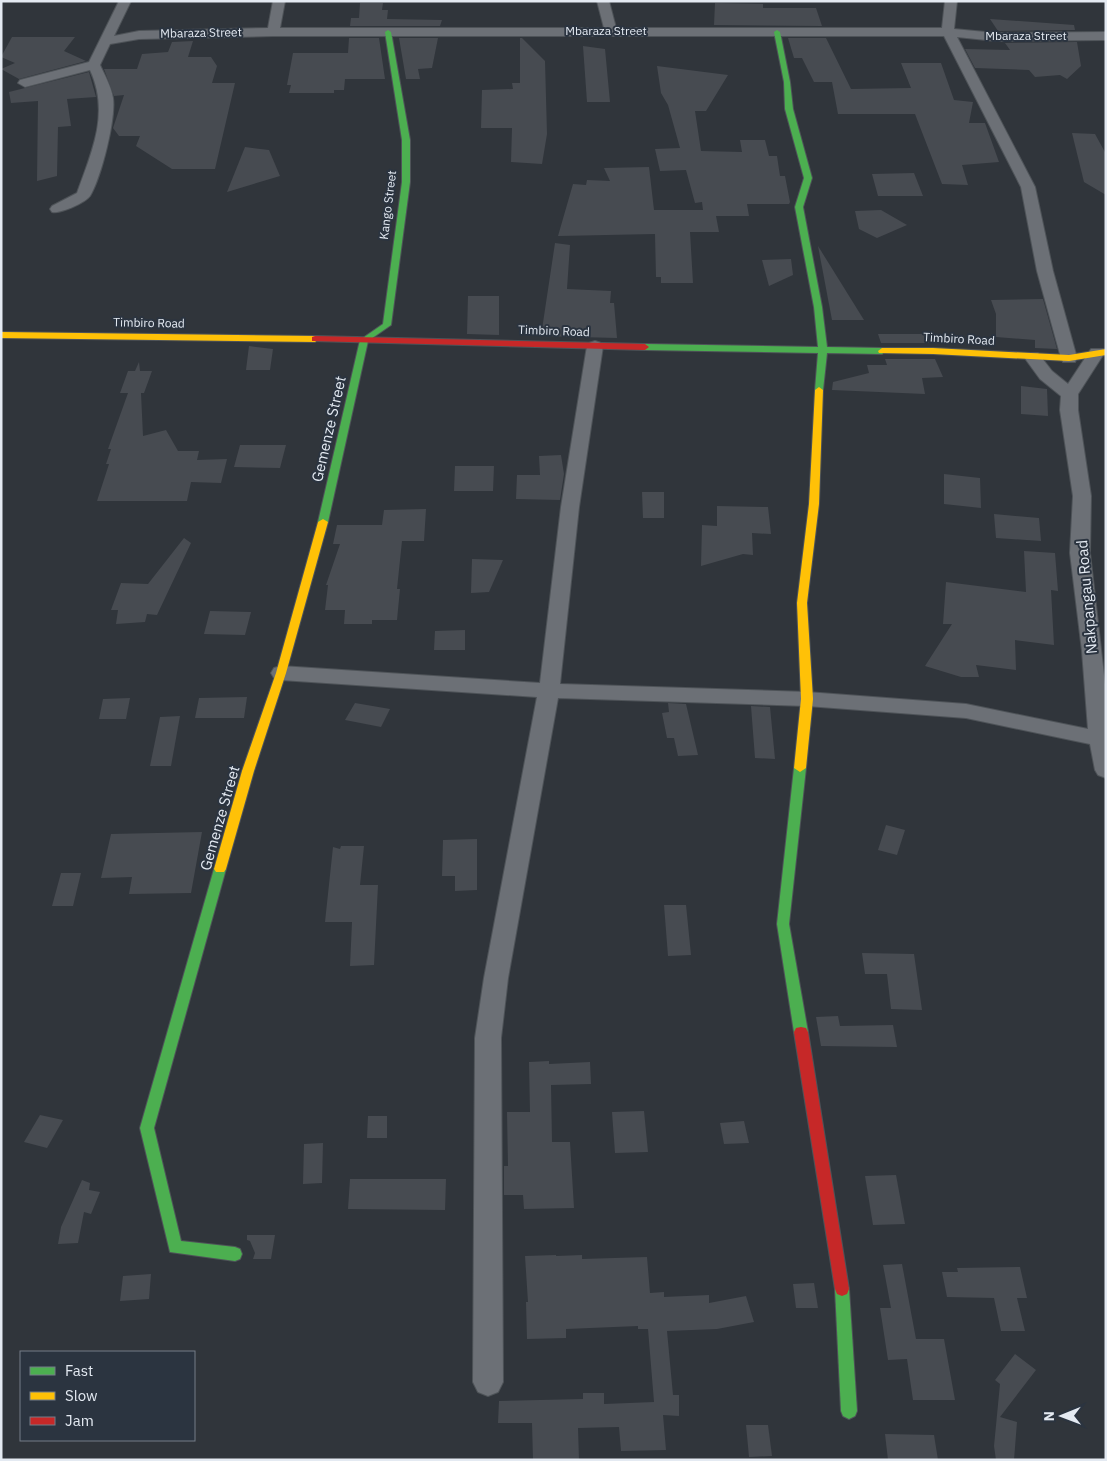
<svg xmlns="http://www.w3.org/2000/svg" width="1107" height="1461" viewBox="0 0 1107 1461" font-family="'IBM Plex Sans',sans-serif">
	<style>
		.building { fill: #474b51 }
		.lines { fill: none; stroke-linecap: round; stroke-linejoin: round }
		.street-casing { stroke: #4e5358; stroke-width: 2 }
		.fast-casing { stroke: #4e5358; stroke-width: 2 }
		.slow-casing { stroke: #4e5358; stroke-width: 2 }
		.jam-casing { stroke: #4e5358; stroke-width: 2 }
		.street { fill: #6c7076; fill-rule: evenodd }
		.fast { fill: #4caf50; fill-rule: evenodd }
		.slow { fill: #ffc107; fill-rule: evenodd }
		.jam { fill: #c62828; fill-rule: evenodd }
		.labels { text-anchor: middle; stroke-width: 4; stroke-linejoin: round; paint-order: stroke }
		.far-street-label { font-size: 12px; fill: #e4eaf2; stroke: #2b3440 }
		.street-label { font-size: 15px; fill: #e4eaf2; stroke: #2b3440 }
	</style>
	<rect width="100%" height="100%" fill="#30353b"/>
	<g class="building">
		<polygon points="360,3 383,3 382,10 388,10 387,19 442,20 440,26 350,26 351,18 359,18"/>
		<polygon points="715,3 763,4 763,8 816,8 822,26 714,25"/>
		<polygon points="990,19 1074,25 1075,30 998,31"/>
		<polygon points="12,37 75,37 64,51 86,61 19,79 1,69 15,63 1,57"/>
		<polygon points="349,38 379,38 385,79 345,79 344,90 334,90 334,93 289,93 291,85 287,85 293,53 348,53"/>
		<polygon points="399,38 438,38 432,68 418,69 420,79 406,79"/>
		<polygon points="520,38 522,38 545,61 547,134 542,164 511,162 512,128 481,128 482,90 513,89 512,83 520,83"/>
		<polygon points="788,38 826,38 851,89 911,88 901,63 941,63 954,100 973,102 969,123 985,123 999,162 962,165 968,185 942,184 915,114 838,114 832,82 814,82 802,58 794,58"/>
		<polygon points="193,41 188,57 211,57 217,66 212,83 235,83 215,169 172,169 136,146 140,136 119,136 113,128 124,95 114,96 104,69 137,69 142,54 168,52 172,42"/>
		<polygon points="1077,42 1081,66 1067,79 1060,75 1035,77 1029,70 975,68 965,49 1010,50 1005,43"/>
		<polygon points="583,46 605,49 610,102 587,102"/>
		<polygon points="657,66 728,75 706,111 695,111 701,151 742,152 740,140 765,140 769,156 777,156 780,176 785,176 790,202 789,204 747,204 749,216 716,216 719,232 690,232 693,283 661,283 661,277 656,277 655,234 558,236 573,184 586,185 587,180 610,181 604,168 649,167 654,210 703,210 702,202 695,203 686,170 660,171 655,149 680,148 668,105 661,93"/>
		<polygon points="89,72 96,97 67,99 71,126 58,127 57,176 37,181 38,101 11,103 9,92"/>
		<polygon points="1072,133 1095,134 1106,154 1106,195 1084,182"/>
		<polygon points="245,147 269,150 280,176 227,192"/>
		<polygon points="914,173 923,196 878,196 872,174"/>
		<polygon points="881,210 907,225 877,238 859,229 855,211"/>
		<polygon points="555,243 570,245 567,289 611,291 610,303 614,303 617,338 541,336"/>
		<polygon points="818,246 864,320 832,320"/>
		<polygon points="791,259 793,275 769,286 762,260"/>
		<polygon points="468,296 499,296 499,335 467,334"/>
		<polygon points="1043,299 1057,349 1035,348 1035,340 996,337 996,314 991,300"/>
		<polygon points="878,334 926,334 929,343 881,343"/>
		<polygon points="249,346 273,349 270,370 246,370"/>
		<polygon points="885,359 935,359 943,377 922,378 925,394 832,390 833,382 869,373 867,365 887,365"/>
		<polygon points="139,362 140,371 152,371 144,393 141,393 143,436 166,430 178,451 199,451 197,460 227,459 221,483 191,482 187,501 97,501 109,464 106,464 111,449 108,449 128,393 120,393 128,371 135,371"/>
		<polygon points="1021,386 1047,389 1048,416 1021,414"/>
		<polygon points="240,445 286,445 280,468 234,467"/>
		<polygon points="561,455 564,474 560,500 516,499 517,475 540,475 539,456"/>
		<polygon points="455,466 494,466 493,491 454,491"/>
		<polygon points="944,474 980,478 981,508 944,504"/>
		<polygon points="642,492 664,492 664,518 643,518"/>
		<polygon points="717,506 768,507 771,534 752,533 753,555 743,554 701,566 702,525 717,526"/>
		<polygon points="426,509 424,541 402,541 397,589 400,589 397,620 372,620 372,624 344,624 345,610 325,610 328,585 326,585 340,544 333,544 337,525 382,525 384,510"/>
		<polygon points="994,514 1039,518 1041,541 996,538"/>
		<polygon points="184,538 191,543 157,615 147,614 145,622 116,624 118,610 111,610 121,583 148,584"/>
		<polygon points="1024,551 1055,553 1058,591 1051,590 1054,645 1015,640 1016,670 976,665 979,677 961,677 925,666 952,624 943,624 946,582 1026,592"/>
		<polygon points="472,559 503,560 489,592 471,593"/>
		<polygon points="210,611 251,612 245,635 204,634"/>
		<polygon points="465,630 465,650 434,650 435,631"/>
		<polygon points="247,697 244,718 195,718 199,698"/>
		<polygon points="130,698 126,719 99,719 103,699"/>
		<polygon points="355,703 390,709 381,727 345,720"/>
		<polygon points="668,703 686,704 698,755 678,756 674,738 667,738 662,713 669,712"/>
		<polygon points="751,706 770,707 775,759 755,758"/>
		<polygon points="180,716 171,766 150,766 160,717"/>
		<polygon points="886,825 905,830 897,855 878,850"/>
		<polygon points="202,832 191,893 129,894 132,877 101,878 111,834"/>
		<polygon points="477,839 477,890 455,891 455,876 442,876 443,840"/>
		<polygon points="341,846 364,846 360,885 378,885 374,965 350,966 352,922 325,922 333,847 340,849"/>
		<polygon points="61,873 81,873 73,906 52,906"/>
		<polygon points="664,905 686,905 691,955 668,956"/>
		<polygon points="862,953 914,954 922,1010 891,1009 887,974 865,974"/>
		<polygon points="838,1016 840,1026 893,1025 897,1047 821,1046 816,1017"/>
		<polygon points="549,1061 549,1064 590,1062 591,1084 551,1085 552,1142 570,1142 574,1208 524,1209 523,1195 504,1195 504,1166 508,1166 507,1112 530,1112 529,1062"/>
		<polygon points="644,1111 648,1152 615,1153 612,1112"/>
		<polygon points="40,1115 63,1120 47,1148 24,1142"/>
		<polygon points="368,1116 387,1116 387,1138 367,1138"/>
		<polygon points="744,1121 749,1143 724,1144 720,1123"/>
		<polygon points="323,1143 322,1183 303,1184 304,1144"/>
		<polygon points="896,1175 905,1224 873,1225 865,1176"/>
		<polygon points="350,1179 446,1179 445,1210 348,1209"/>
		<polygon points="82,1180 90,1183 89,1190 100,1192 91,1214 84,1212 78,1243 58,1244 61,1227"/>
		<polygon points="247,1235 275,1235 271,1259 253,1259 255,1253 250,1241 247,1240"/>
		<polygon points="556,1255 556,1256 582,1255 582,1259 647,1257 650,1293 664,1292 664,1297 709,1295 709,1303 746,1296 754,1322 717,1329 667,1331 673,1395 679,1395 679,1416 663,1415 666,1450 621,1451 619,1427 578,1428 579,1460 533,1460 532,1423 498,1423 499,1401 583,1399 583,1393 604,1393 604,1404 654,1402 648,1329 638,1329 638,1326 566,1329 566,1338 527,1339 526,1302 528,1302 525,1256"/>
		<polygon points="902,1264 916,1339 944,1339 955,1400 913,1400 907,1359 888,1360 880,1308 891,1308 883,1265"/>
		<polygon points="1020,1267 1027,1298 1017,1298 1025,1331 1001,1331 994,1298 947,1297 942,1272 958,1272 957,1268"/>
		<polygon points="151,1274 149,1299 120,1301 123,1276"/>
		<polygon points="814,1283 818,1308 796,1308 793,1284"/>
		<polygon points="1015,1354 1036,1370 1000,1417 1017,1422 1014,1460 996,1460 994,1446 1000,1384 995,1380"/>
		<polygon points="746,1425 768,1425 772,1456 749,1457"/>
		<polygon points="885,1434 934,1435 938,1460 888,1460"/>
	</g>
	<g class="lines">
		<g class="street-casing">
			<g id="street">
				<path d="M119,1H131L114,36L139,31L268,28L273,1H285L280,28H604L597,1H609L616,28H942L945,1H957L954,29L996,33L1106,32V40L996,41L957,37L1035,187L1053,271L1077,358L1075,362H1063L1061,358L1037,271L1021,187L944,36H273L139,39L110,44L100,65C105,76 111,86 113,98C116,119 101,178 90,196C85,203 60,214 52,212L50,209L52,206L77,193C92,151 110,113 90,70L25,87L18,83L20,80L89,62Z"/>
				<polygon points="595,341 601,343 603,346 579,507 560,684 807,692 966,704 1088,729 1082,651 1070,553 1073,496 1060,410 1061,396 1040,379 1024,357 1026,353 1038,353 1052,371 1068,384 1091,349 1103,349 1105,352 1078,394 1078,410 1091,496 1090,553 1106,693 1106,778 1098,775 1095,770 1090,744 966,718 807,706 558,698 508,978 501,1038 503,1382 498,1392 488,1396 478,1392 473,1382 475,1038 484,978 537,697 281,680 274,678 271,673 274,668 281,666 540,683 561,507 587,346 589,343"/>
			</g>
		</g>
		<g class="fast-casing">
			<g id="fast">
				<polygon points="388,30 391,32 410,140 410,182 391,325 368,341 328,522 323,525 318,522 360,340 383,324 402,182 402,140 385,32"/>
				<polygon points="777,30 780,32 790,82 793,109 812,178 803,207 822,307 827,347 882,348 886,351 882,354 827,353 823,390 819,393 815,390 818,353 645,350 641,347 645,344 818,347 814,307 795,207 804,178 785,109 784,82 774,32"/>
				<polygon points="800,764 806,768 789,924 808,1032 806,1036 801,1037 796,1036 794,1032 777,924 794,768"/>
				<polygon points="220,864 224,866 226,869 154,1128 181,1241 235,1247 240,1249 242,1254 240,1259 235,1261 170,1252 140,1128 214,869 216,866"/>
				<polygon points="842,1282 847,1284 849,1289 857,1411 855,1416 849,1419 843,1416 841,1411 835,1289 837,1284"/>
			</g>
		</g>
		<g class="slow-casing">
			<g id="slow">
				<polygon points="1,332 315,336 319,339 315,342 1,338"/>
				<polygon points="882,348 933,348 1069,355 1106,349 1106,355 1069,361 933,354 879,353 878,351"/>
				<polygon points="819,387 823,390 819,504 807,603 813,699 806,768 800,772 794,768 801,699 797,603 809,504 815,390"/>
				<polygon points="323,519 328,522 286,673 254,771 226,869 224,872 216,872 214,869 242,771 276,673 318,522"/>
			</g>
		</g>
		<g class="jam-casing">
			<g id="jam">
				<polygon points="315,336 645,344 649,347 645,350 312,341 312,337"/>
				<polygon points="801,1027 806,1028 808,1032 849,1289 847,1294 842,1296 837,1294 835,1289 794,1032 796,1028"/>
			</g>
		</g>
		<use href="#street" class="street"/>
		<use href="#fast" class="fast"/>
		<use href="#slow" class="slow"/>
		<use href="#jam" class="jam"/>
	</g>
	<g class="labels">
		<g class="far-street-label">
			<text x="606" y="35">Mbaraza Street</text>
			<text transform="translate(201 33) rotate(-1)" y="4">Mbaraza Street</text>
			<text x="1026" y="40">Mbaraza Street</text>
			<text transform="translate(388 205) rotate(-83)" y="4">Kango Street</text>
			<text transform="translate(149 323) rotate(1)" y="4">Timbiro Road</text>
			<text transform="translate(554 331) rotate(2)" y="4">Timbiro Road</text>
			<text transform="translate(959 339) rotate(3)" y="4">Timbiro Road</text>
		</g>
		<g class="street-label">
			<text transform="translate(329 429) rotate(-77)" y="5">Gemenze Street</text>
			<text transform="translate(1087 597) rotate(-95)" y="5">Nakpangau Road</text>
			<text transform="translate(220 818) rotate(-74)" y="5">Gemenze Street</text>
		</g>
	</g>
	<rect width="1107" height="1461" fill="none" stroke="#e4eaf2" stroke-width="5"/>
	<rect x="20" y="1351" width="175" height="90" fill="#2b3440" stroke="#757d87"/>
	<rect x="30" y="1367" width="25" height="8" fill="#4caf50" stroke="#757d87"/>
	<text x="65" y="1376" font-size="15" fill="#e4eaf2">Fast</text>
	<rect x="30" y="1392" width="25" height="8" fill="#ffc107" stroke="#757d87"/>
	<text x="65" y="1401" font-size="15" fill="#e4eaf2">Slow</text>
	<rect x="30" y="1417" width="25" height="8" fill="#c62828" stroke="#757d87"/>
	<text x="65" y="1426" font-size="15" fill="#e4eaf2">Jam</text>
	<g transform="translate(1062 1416) rotate(269)" stroke="#2b3440" stroke-width="4" paint-order="stroke">
	<path d="M0-4L9 19L0 12L-9 19Z" fill="#e4eaf2"/>
	<text y="-8" font-size="14" font-weight="bold" text-anchor="middle" fill="#e4eaf2">N</text>
	</g>
</svg>
